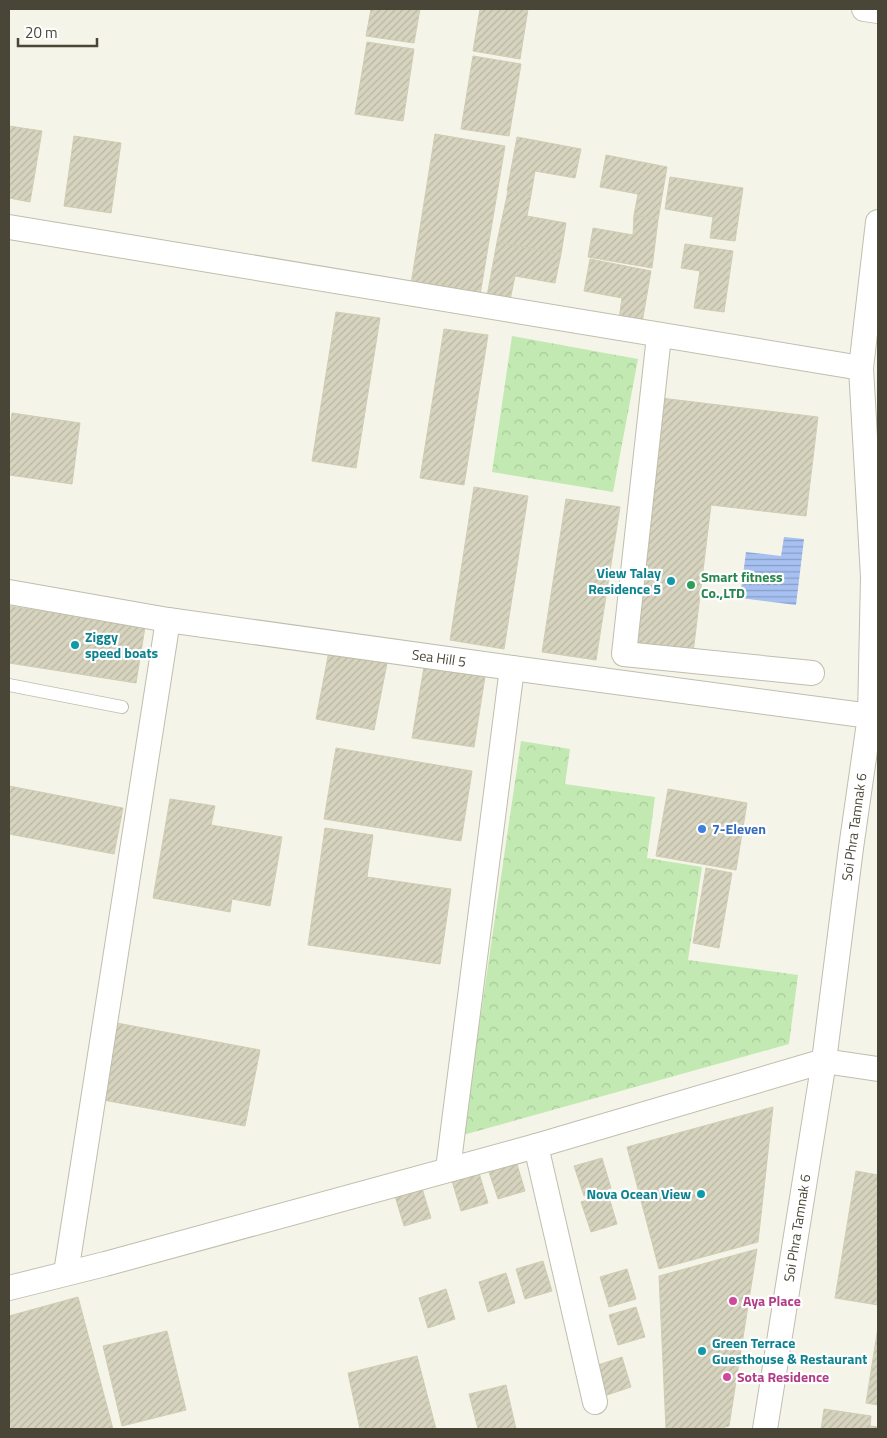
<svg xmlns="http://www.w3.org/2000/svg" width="887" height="1438" viewBox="0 0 887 1438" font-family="'Titillium Web',sans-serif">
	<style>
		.forest { fill: url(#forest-crowns) }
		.water { fill: url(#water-rules) }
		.building { fill: url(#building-hatch); stroke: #d1cdb2 }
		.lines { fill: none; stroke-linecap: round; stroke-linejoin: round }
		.service-casing { stroke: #c0beac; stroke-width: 14 }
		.minor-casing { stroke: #c0beac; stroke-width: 26 }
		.service { stroke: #fff; stroke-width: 12 }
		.minor { stroke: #fff; stroke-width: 24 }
		.culture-dot { fill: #0f9aa8; stroke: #fff; stroke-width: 2 }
		.leisure-dot { fill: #2e9e5b; stroke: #fff; stroke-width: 2 }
		.shop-dot { fill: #3f7fe0; stroke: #fff; stroke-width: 2 }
		.hotel-dot { fill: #d1479c; stroke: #fff; stroke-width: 2 }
		.labels { text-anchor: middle; stroke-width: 4.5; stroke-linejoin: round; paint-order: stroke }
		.culture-label { font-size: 14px; font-weight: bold; fill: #0d838f; stroke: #fff; text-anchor: end }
		.leisure-label { font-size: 14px; font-weight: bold; fill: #27864d; stroke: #fff; text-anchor: start }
		.street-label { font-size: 14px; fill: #494637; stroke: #fff }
		.shop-label { font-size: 14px; font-weight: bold; fill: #366cbe; stroke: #fff; text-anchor: start }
		.hotel-label { font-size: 14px; font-weight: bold; fill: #b23c85; stroke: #fff; text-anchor: start }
	</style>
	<defs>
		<pattern id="forest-crowns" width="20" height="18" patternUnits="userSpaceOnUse" patternTransform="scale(1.25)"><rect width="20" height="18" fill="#c3e9b2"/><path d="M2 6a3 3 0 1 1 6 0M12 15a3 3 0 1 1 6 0" fill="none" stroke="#a9c99a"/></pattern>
		<pattern id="water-rules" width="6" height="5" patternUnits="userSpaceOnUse" patternTransform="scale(1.25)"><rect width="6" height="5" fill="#a6c0f1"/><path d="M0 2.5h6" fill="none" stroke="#899ec4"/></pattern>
		<pattern id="building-hatch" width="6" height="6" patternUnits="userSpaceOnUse" patternTransform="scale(1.25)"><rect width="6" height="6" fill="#d6d3be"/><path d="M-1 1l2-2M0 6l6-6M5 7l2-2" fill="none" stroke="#b9b6a4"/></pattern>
	</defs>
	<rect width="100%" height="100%" fill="#f5f4e9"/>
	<g class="forest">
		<polygon points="512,336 638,359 613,492 492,472"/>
		<polygon points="521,741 570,749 565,784 655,797 647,858 702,867 688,960 798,975 789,1044 463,1135"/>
	</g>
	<polygon class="water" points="784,537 804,539 796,605 740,598 746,552 781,556"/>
	<g class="building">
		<polygon points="371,9 420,9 414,43 366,36"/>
		<polygon points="480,9 528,9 520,59 473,51"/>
		<polygon points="367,42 414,49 403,121 355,114"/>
		<polygon points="473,56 521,64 509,136 461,129"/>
		<polygon points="9,126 42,131 30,202 9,198"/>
		<polygon points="435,134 505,146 480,295 411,284"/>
		<polygon points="74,136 121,143 111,213 64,206"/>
		<polygon points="517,137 581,149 575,178 535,171 531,195 507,191"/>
		<polygon points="606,155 667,167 658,220 634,215 638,194 600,187"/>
		<polygon points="670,177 743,188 735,241 710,238 713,217 665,209"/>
		<polygon points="508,191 531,195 527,216 566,223 561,254 497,242"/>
		<polygon points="634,215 658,220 652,268 588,257 593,228 633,235"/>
		<polygon points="497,242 561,254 555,283 515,276 510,300 487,296"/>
		<polygon points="685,244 733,251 724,312 694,308 700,271 681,268"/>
		<polygon points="590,259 651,271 642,323 619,319 622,298 584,291"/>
		<polygon points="336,312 380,318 356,468 312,461"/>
		<polygon points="444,329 488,335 464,485 420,478"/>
		<polygon points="661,398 818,417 806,516 711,505 693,653 632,647"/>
		<polygon points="12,413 80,423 72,484 9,475 9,436"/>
		<polygon points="474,487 528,496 504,649 450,640"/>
		<polygon points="566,499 620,507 596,660 542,652"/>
		<polygon points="9,606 145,627 136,683 9,663"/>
		<polygon points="330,646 388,658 374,730 316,719"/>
		<polygon points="425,661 486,670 474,747 412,738"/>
		<polygon points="336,748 472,771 461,841 324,819"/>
		<polygon points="9,786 123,808 114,854 9,834"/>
		<polygon points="668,789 747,803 736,870 656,856"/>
		<polygon points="170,799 215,806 211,825 282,837 270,906 232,899 230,912 153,898"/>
		<polygon points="325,828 373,835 367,877 451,889 440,964 308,945"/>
		<polygon points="706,868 732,873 719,948 693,943"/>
		<polygon points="117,1023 260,1050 245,1126 103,1100"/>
		<polygon points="773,1107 758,1242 659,1269 627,1147"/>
		<polygon points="602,1158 611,1188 584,1196 574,1166"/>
		<polygon points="516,1161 525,1191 498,1199 488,1169"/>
		<polygon points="856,1171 878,1175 878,1305 835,1298"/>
		<polygon points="479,1173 488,1203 461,1211 452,1181"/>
		<polygon points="422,1188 431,1218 404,1226 395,1196"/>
		<polygon points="608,1194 617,1224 591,1232 581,1202"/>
		<polygon points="757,1249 729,1426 719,1429 666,1429 659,1276"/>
		<polygon points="543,1261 552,1291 525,1299 516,1269"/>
		<polygon points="627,1269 636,1299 609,1307 600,1277"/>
		<polygon points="506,1273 515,1303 488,1312 479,1282"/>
		<polygon points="446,1289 455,1319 428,1328 419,1298"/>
		<polygon points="78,1297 113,1429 9,1429 9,1316"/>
		<polygon points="636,1307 645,1337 618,1345 609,1315"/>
		<polygon points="878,1327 878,1405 866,1403"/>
		<polygon points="167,1331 186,1410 122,1426 103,1346"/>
		<polygon points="417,1356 436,1429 360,1429 348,1373"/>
		<polygon points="622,1357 631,1387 604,1396 595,1366"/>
		<polygon points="506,1385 516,1429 478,1429 469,1394"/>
		<polygon points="824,1409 871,1416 870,1426 878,1427 878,1429 821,1429"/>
	</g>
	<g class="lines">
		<g class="service-casing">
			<polyline id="service" points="9,685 122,707"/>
		</g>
		<g class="minor-casing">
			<g id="minor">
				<polyline points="864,9 878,11"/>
				<polyline points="9,227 861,368"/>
				<polyline points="659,336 624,654 812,673"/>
				<polyline points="9,592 168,620 512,668 870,716"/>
				<polyline points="536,1146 595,1402"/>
				<polyline points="448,1169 512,668"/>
				<polyline points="66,1273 168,620"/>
				<polyline points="9,1288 105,1264 536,1146 824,1061 878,1069"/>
				<polyline points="765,1429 824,1061 851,848 870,716 873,577 861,368 878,222"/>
			</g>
		</g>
		<use href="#service" class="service"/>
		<use href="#minor" class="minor"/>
	</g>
	<g class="culture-dot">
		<circle cx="671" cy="581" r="5"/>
		<circle cx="75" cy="645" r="5"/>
		<circle cx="701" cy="1194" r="5"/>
		<circle cx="702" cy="1351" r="5"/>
	</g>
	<circle class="leisure-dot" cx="691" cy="585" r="5"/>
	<circle class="shop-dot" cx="702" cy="829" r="5"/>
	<g class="hotel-dot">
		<circle cx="733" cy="1301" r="5"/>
		<circle cx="727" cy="1377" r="5"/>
	</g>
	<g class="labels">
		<g class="culture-label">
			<text x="661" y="578">View Talay<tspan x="661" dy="16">Residence 5</tspan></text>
			<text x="85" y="642" text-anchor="start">Ziggy<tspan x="85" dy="16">speed boats</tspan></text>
			<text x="691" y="1199">Nova Ocean View</text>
			<text x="712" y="1348" text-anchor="start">Green Terrace<tspan x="712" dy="16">Guesthouse &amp; Restaurant</tspan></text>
		</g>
		<g class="leisure-label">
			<text x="701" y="582">Smart fitness<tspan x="701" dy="16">Co.,LTD</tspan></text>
		</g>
		<g class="street-label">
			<text transform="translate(439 658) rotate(8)" y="5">Sea Hill 5</text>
			<text transform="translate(854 827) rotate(-82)" y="5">Soi Phra Tamnak 6</text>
			<text transform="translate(797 1228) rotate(-81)" y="5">Soi Phra Tamnak 6</text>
		</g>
		<g class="shop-label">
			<text x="712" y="834">7-Eleven</text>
		</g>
		<g class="hotel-label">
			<text x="743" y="1306">Aya Place</text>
			<text x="737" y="1382">Sota Residence</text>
		</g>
	</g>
	<rect width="887" height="1438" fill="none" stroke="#494637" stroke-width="20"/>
	<path d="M18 38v8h79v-8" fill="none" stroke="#494637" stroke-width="2.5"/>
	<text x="25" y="38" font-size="15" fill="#494637" stroke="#ffffff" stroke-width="4" paint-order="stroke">20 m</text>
</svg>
